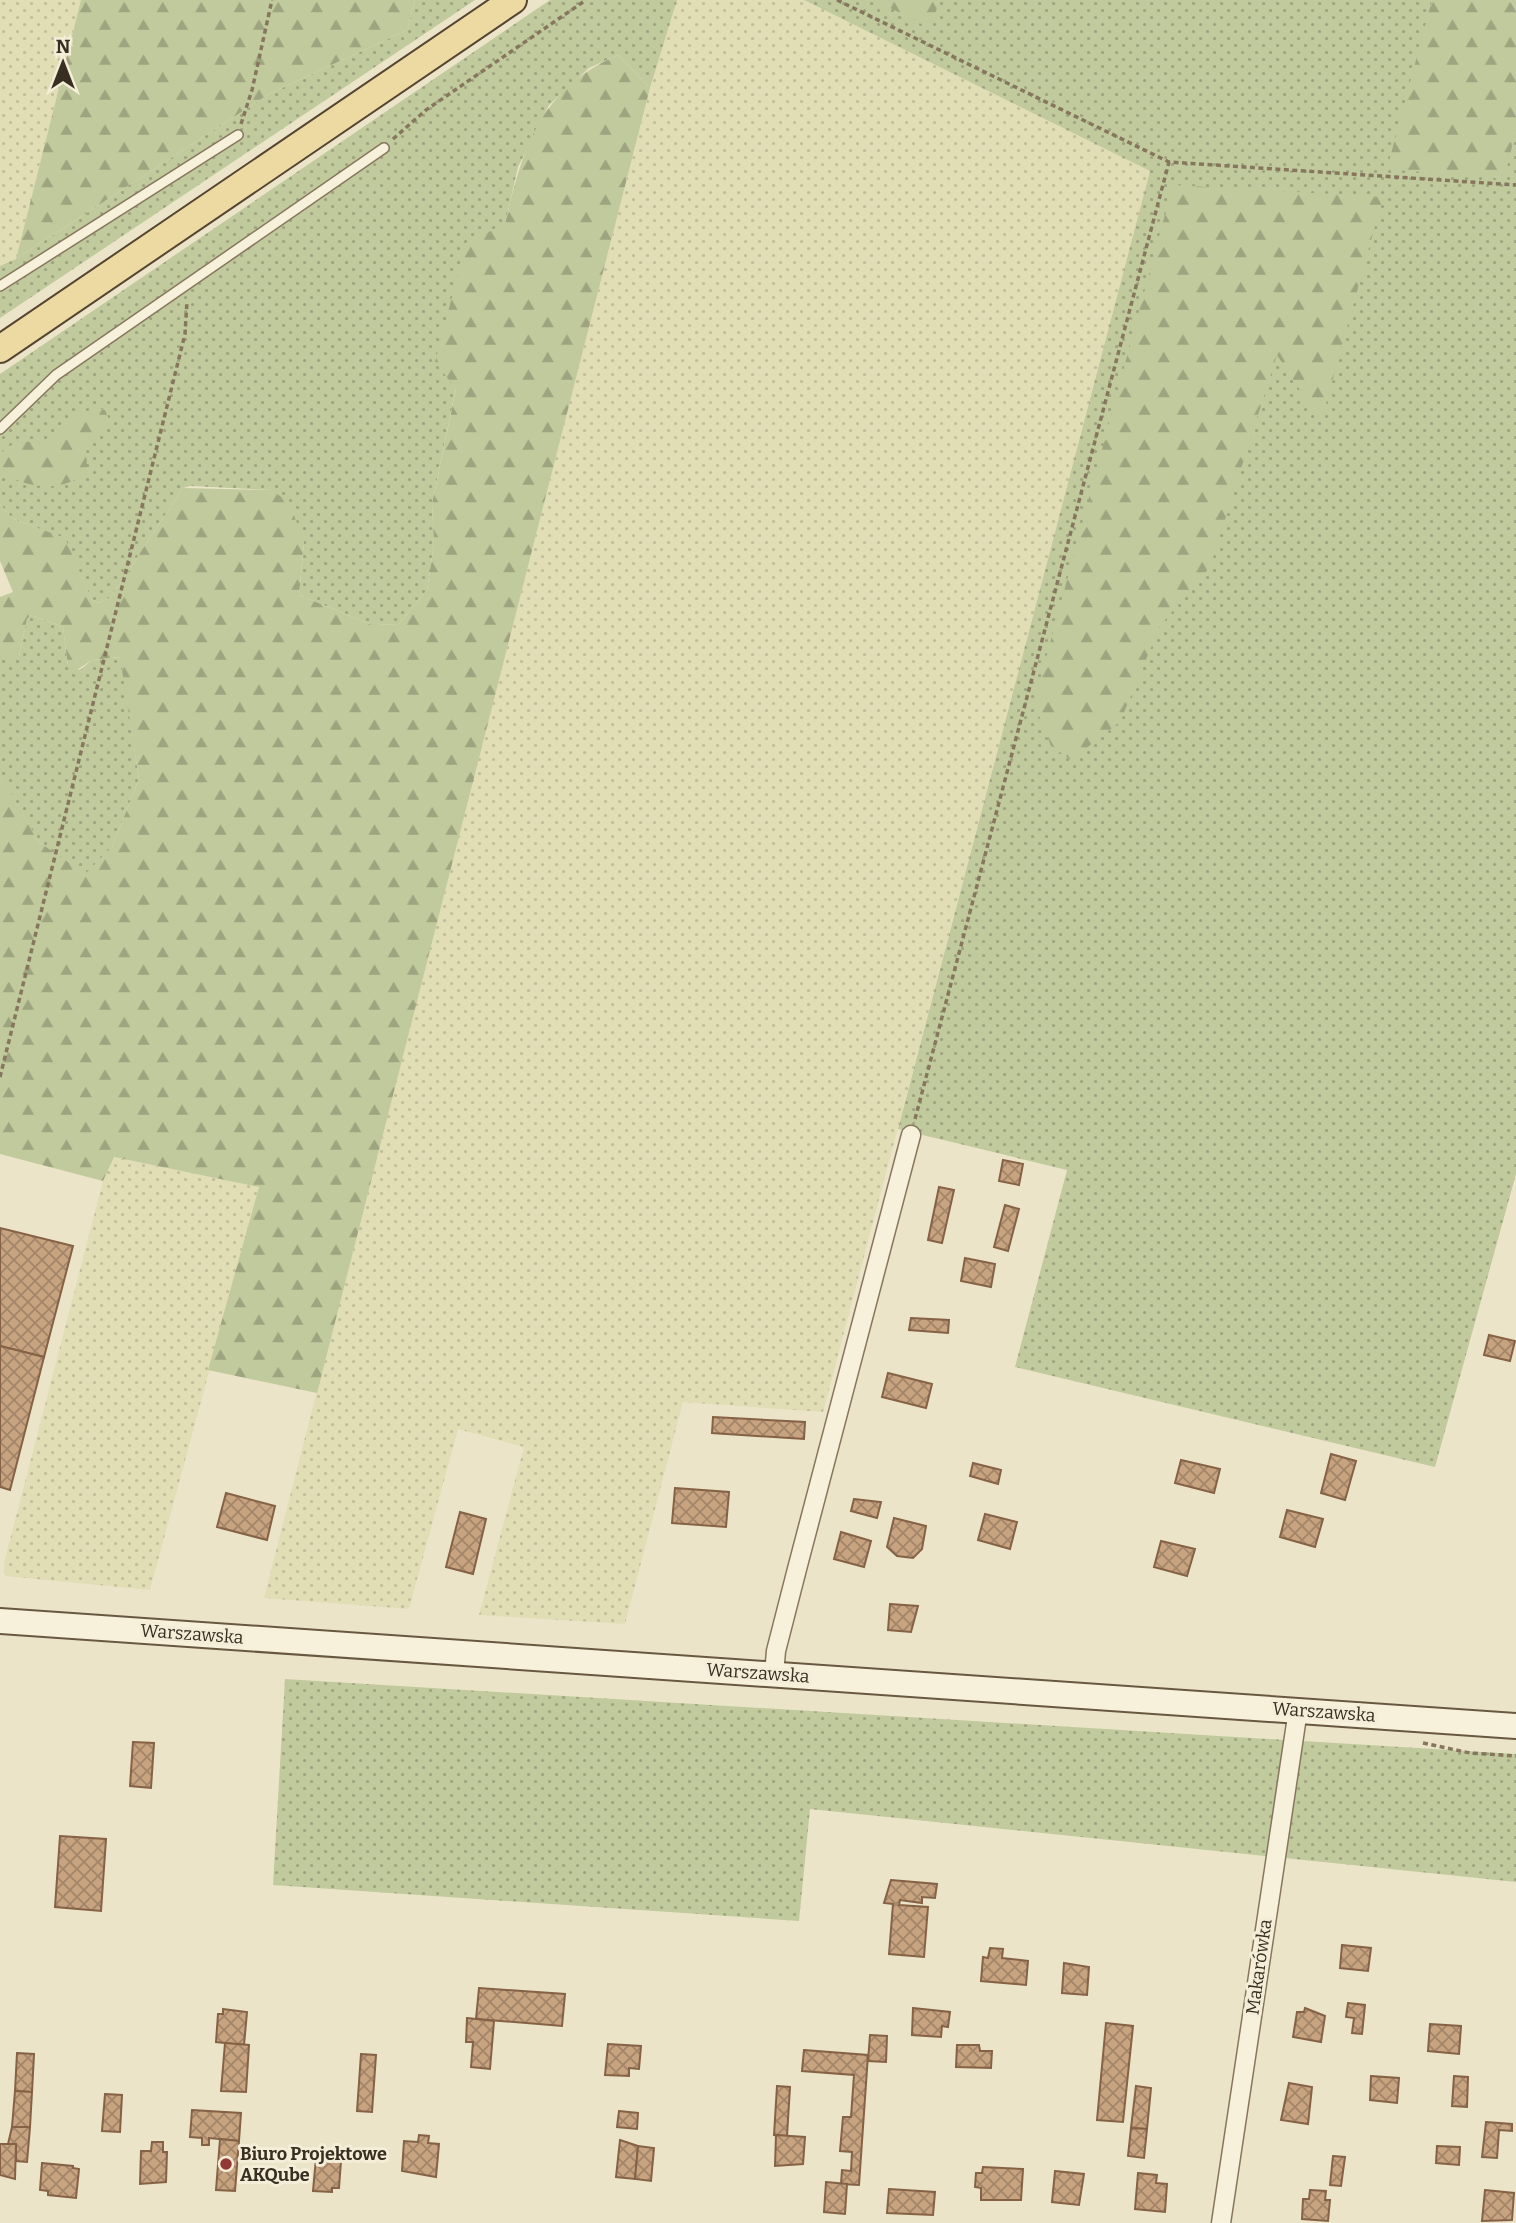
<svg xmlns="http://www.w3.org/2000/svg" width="1516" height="2223" viewBox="0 0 1516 2223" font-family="Bitter,serif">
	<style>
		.farmland { fill: url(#farmland-dots) }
		.green { fill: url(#green-dots) }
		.forest { fill: url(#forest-firs) }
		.building { fill: url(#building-cross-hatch); stroke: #856245; stroke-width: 2 }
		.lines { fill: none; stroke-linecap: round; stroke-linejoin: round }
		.lane-casing { stroke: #87765e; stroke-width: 12 }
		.street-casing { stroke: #87765e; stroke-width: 21 }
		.secondary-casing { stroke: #695841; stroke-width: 28 }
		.primary-casing { stroke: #554532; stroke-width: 30 }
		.path { stroke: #87765e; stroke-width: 3.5; stroke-dasharray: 5 3.5; stroke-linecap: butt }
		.lane { stroke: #f7f0db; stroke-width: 9 }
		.street { stroke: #f7f0db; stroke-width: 18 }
		.secondary { stroke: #f7f0db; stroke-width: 24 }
		.primary { stroke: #ecdaa2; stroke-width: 26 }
		.poi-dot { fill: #923731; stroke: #f4edd7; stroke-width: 2.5 }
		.labels { text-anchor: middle; stroke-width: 6; stroke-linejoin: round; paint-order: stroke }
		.street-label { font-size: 18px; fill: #382e21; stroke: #f4edd7 }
		.poi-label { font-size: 18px; font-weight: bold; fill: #382e21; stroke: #f4edd7; text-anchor: start }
	</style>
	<defs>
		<pattern id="farmland-dots" width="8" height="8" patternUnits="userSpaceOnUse" patternTransform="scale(1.75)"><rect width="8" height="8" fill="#e1ddb5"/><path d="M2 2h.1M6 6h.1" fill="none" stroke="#c2be9b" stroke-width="1.8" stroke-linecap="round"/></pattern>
		<pattern id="green-dots" width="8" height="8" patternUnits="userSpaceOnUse" patternTransform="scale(1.75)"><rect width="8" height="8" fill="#c1ca9c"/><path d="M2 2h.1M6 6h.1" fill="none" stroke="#9ea47f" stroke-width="1.8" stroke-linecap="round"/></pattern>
		<pattern id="forest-firs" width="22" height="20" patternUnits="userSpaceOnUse" patternTransform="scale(1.75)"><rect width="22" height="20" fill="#c1ca9c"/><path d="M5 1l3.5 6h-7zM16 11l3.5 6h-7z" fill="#9ea47f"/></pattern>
		<pattern id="building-cross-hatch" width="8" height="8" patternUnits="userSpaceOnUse" patternTransform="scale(1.75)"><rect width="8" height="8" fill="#c8a380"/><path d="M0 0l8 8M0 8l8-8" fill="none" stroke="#a38568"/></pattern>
	</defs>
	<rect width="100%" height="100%" fill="#ece4c8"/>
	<g class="farmland">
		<polygon points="0,0 81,0 16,259 0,266"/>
		<polygon points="677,0 804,0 1150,171 823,1412 683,1402 625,1624 479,1615 524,1447 458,1429 409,1609 264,1598 650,88"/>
		<polygon points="113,1157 259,1187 150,1590 5,1576 4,1563 103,1181"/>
	</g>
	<g class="green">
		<polygon points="415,0 475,0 0,318 0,266 16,259 269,94 407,30"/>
		<polygon points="550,0 677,0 650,88 618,55 589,68 549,105 518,167 505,224 456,388 432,504 434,544 427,590 399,624 372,625 299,595 304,542 271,490 191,486 183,488 111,597 99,603 92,600 64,538 13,519 0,504 0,374"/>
		<polygon points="804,0 1516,0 1516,1174 1435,1467 1015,1367 1067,1170 898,1129 1150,171"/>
		<polygon points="31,615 63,627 68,666 80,670 92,660 121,657 139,779 112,847 85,875 39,842 8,789 0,781 0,657 19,656 27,619"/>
		<polygon points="285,1679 1516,1754 1516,1882 810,1809 799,1921 273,1885"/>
	</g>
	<g class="forest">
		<polygon points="81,0 415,0 407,30 269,94 16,259"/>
		<polygon points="875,0 939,0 931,29"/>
		<polygon points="1432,0 1516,0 1516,130 1504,179 1387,169"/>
		<path d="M618,55L650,88L317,1393L208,1370L259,1187L114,1157L103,1181L0,1154V781L8,788L39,842L85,874L112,847L139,779L120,657L92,660L74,672L68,666L63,627L31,615L27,619L19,656L15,660L0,657V597L13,592L0,561V504L13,519L65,538L92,600L99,603L111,597L183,488L271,490L289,502L304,542L299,595L372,625L399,624L427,590L434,544L432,504L456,389L435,362L466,243L505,224C523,147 540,89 618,55Z"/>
		<polygon points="1173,185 1383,197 1321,422 1277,355 1210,567 1160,626 1120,722 1071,760 1051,746 1034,703"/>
		<path d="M99,408L105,410L110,422L86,441L87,473C59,493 27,489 0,471V454C14,439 29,440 47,445C61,426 76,412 99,408Z"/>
	</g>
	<g class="building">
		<polygon points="1003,1160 1023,1164 1019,1185 999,1181"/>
		<polygon points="939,1187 954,1190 942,1243 928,1240"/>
		<polygon points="1005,1205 1019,1209 1008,1251 994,1247"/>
		<polygon points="0,1228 73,1246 44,1357 0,1346"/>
		<polygon points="965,1258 995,1264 991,1287 961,1281"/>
		<polygon points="911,1318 949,1320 948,1333 909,1330"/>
		<polygon points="1489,1335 1515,1341 1510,1361 1484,1355"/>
		<polygon points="0,1346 44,1357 10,1490 0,1487"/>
		<polygon points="888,1373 932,1384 926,1408 882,1397"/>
		<polygon points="713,1417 805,1422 804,1439 712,1433"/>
		<polygon points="1331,1454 1356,1461 1345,1500 1321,1493"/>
		<polygon points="1181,1460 1220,1469 1214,1493 1175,1483"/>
		<polygon points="973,1463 1001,1470 998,1484 970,1476"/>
		<polygon points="675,1488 729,1492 726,1527 672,1523"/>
		<polygon points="226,1493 275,1506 267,1540 217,1527"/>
		<polygon points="854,1499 881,1502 877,1518 851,1511"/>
		<polygon points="1287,1510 1323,1519 1315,1547 1280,1537"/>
		<polygon points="460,1512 486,1519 473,1574 446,1567"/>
		<polygon points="985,1514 1017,1522 1010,1549 978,1540"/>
		<polygon points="894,1518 926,1526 922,1549 913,1558 897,1556 887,1547"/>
		<polygon points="841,1532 871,1541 864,1567 834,1559"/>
		<polygon points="1161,1541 1195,1549 1187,1576 1154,1567"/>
		<polygon points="890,1604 918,1606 911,1632 888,1630"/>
		<polygon points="133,1742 154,1743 151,1788 130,1786"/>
		<polygon points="60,1836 106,1839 101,1911 55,1907"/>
		<polygon points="891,1880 937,1884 935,1898 922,1897 922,1903 900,1900 899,1905 928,1907 924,1957 889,1954 893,1904 884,1903"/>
		<polygon points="1342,1945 1371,1948 1368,1971 1340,1968"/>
		<polygon points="990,1948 1003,1949 1002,1958 1028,1961 1026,1985 981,1981 983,1957 988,1958"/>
		<polygon points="1064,1963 1089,1967 1087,1995 1062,1993"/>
		<polygon points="479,1988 565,1994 562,2026 476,2019"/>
		<polygon points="1348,2003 1365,2005 1362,2034 1352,2033 1354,2018 1346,2017"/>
		<polygon points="913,2008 950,2012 948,2027 942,2026 941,2037 912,2035"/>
		<polygon points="1305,2008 1325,2016 1321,2042 1293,2037 1297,2012 1304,2012"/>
		<polygon points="223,2009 247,2012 244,2045 216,2042 218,2014 223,2014"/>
		<polygon points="467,2018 494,2021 490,2069 471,2067 473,2042 466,2042"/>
		<polygon points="1106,2023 1133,2026 1123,2122 1097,2120"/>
		<polygon points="1430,2024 1461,2026 1459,2054 1428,2051"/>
		<polygon points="870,2035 887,2036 886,2062 868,2061"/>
		<polygon points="225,2043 249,2045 246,2092 221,2091"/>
		<polygon points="608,2044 641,2046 639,2069 629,2068 629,2076 605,2075"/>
		<polygon points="957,2045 979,2045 980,2051 992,2051 991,2068 956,2067"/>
		<polygon points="804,2050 868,2055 859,2185 841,2184 842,2170 851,2171 852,2152 840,2151 843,2117 851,2117 854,2075 802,2071"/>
		<polygon points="17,2053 34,2054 32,2092 15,2091"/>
		<polygon points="361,2054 376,2055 372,2112 357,2111"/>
		<polygon points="1371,2076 1399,2078 1397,2103 1370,2100"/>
		<polygon points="1454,2076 1468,2077 1467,2107 1452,2106"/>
		<polygon points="1289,2083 1312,2087 1308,2124 1281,2120"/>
		<polygon points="777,2086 790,2087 787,2136 774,2135"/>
		<polygon points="1136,2086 1151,2088 1147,2129 1131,2128"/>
		<polygon points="15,2091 32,2092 30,2127 12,2127"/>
		<polygon points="105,2094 122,2095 120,2132 102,2131"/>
		<polygon points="192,2110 241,2113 239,2141 209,2138 209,2145 202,2145 202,2138 190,2137"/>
		<polygon points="619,2111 638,2113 637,2129 617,2127"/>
		<polygon points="1486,2122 1512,2124 1512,2131 1499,2130 1497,2158 1482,2157"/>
		<polygon points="12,2127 30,2127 27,2162 16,2161 16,2144 8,2144"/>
		<polygon points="1131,2128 1147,2129 1144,2158 1128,2156"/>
		<polygon points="419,2135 429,2136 428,2143 439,2144 436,2177 402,2171 404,2141 418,2142"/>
		<polygon points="776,2135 805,2137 803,2164 775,2166"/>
		<polygon points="220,2139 239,2141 235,2191 216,2190"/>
		<polygon points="620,2140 638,2146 635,2179 616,2177"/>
		<polygon points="152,2142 163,2142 163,2152 167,2152 166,2182 140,2184 141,2151 151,2151"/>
		<polygon points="0,2144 16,2144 15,2179 0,2175"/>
		<polygon points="638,2146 654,2148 651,2181 635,2179"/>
		<polygon points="1437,2146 1460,2147 1459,2165 1436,2163"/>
		<polygon points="1333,2156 1345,2157 1341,2186 1330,2185"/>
		<polygon points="316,2158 341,2161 339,2188 332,2188 332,2192 313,2191"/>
		<polygon points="42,2163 73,2166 73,2168 79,2169 76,2198 48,2195 48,2191 40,2190"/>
		<polygon points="983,2167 1023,2169 1021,2200 981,2200 981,2188 975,2187 976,2173 982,2173"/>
		<polygon points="1055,2171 1084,2174 1079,2205 1052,2202"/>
		<polygon points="1138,2173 1157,2175 1156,2183 1167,2184 1165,2212 1135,2209"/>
		<polygon points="826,2182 847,2184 845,2214 824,2212"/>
		<polygon points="889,2189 935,2192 933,2215 887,2213"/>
		<polygon points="1310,2190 1326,2191 1325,2200 1330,2200 1328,2221 1302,2219 1303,2199 1309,2199"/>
		<polygon points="1485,2190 1514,2193 1512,2220 1482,2221"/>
	</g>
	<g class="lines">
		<g class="lane-casing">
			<g id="lane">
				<polyline points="0,286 238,135"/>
				<polyline points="0,429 56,375 384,148"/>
			</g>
		</g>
		<g class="street-casing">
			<g id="street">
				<polyline points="774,1674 776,1651 797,1569 911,1135"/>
				<polyline points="1221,2223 1298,1710"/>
			</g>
		</g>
		<g class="secondary-casing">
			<polyline id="secondary" points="0,1621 1516,1726"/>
		</g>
		<g class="primary-casing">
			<polyline id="primary" points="0,349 513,0"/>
		</g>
		<g class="path">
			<polyline points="837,0 1169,162 1516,185"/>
			<polyline points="241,124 252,90 272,0"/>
			<polyline points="393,139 426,110 586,0"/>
			<polyline points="0,1077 185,334 187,301"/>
			<polyline points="915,1119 1169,162"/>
			<polyline points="1423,1743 1470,1753 1516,1756"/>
		</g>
		<use href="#lane" class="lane"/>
		<use href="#street" class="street"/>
		<use href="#secondary" class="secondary"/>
		<use href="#primary" class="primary"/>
	</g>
	<circle class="poi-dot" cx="226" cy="2164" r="7"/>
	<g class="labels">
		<g class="street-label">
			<text transform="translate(192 1634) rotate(4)" y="6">Warszawska</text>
			<text transform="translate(758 1673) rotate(4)" y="6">Warszawska</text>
			<text transform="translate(1324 1712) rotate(4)" y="6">Warszawska</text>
			<text transform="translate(1259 1967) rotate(-82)" y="6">Makarówka</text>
		</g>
		<g class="poi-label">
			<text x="240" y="2160">Biuro Projektowe<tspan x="240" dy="21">AKQube</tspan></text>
		</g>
	</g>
	<g transform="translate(63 63)" stroke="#f4edd7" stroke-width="5" paint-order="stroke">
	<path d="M0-5L12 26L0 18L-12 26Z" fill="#382e21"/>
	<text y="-10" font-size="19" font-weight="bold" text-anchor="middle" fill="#382e21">N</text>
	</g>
</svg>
